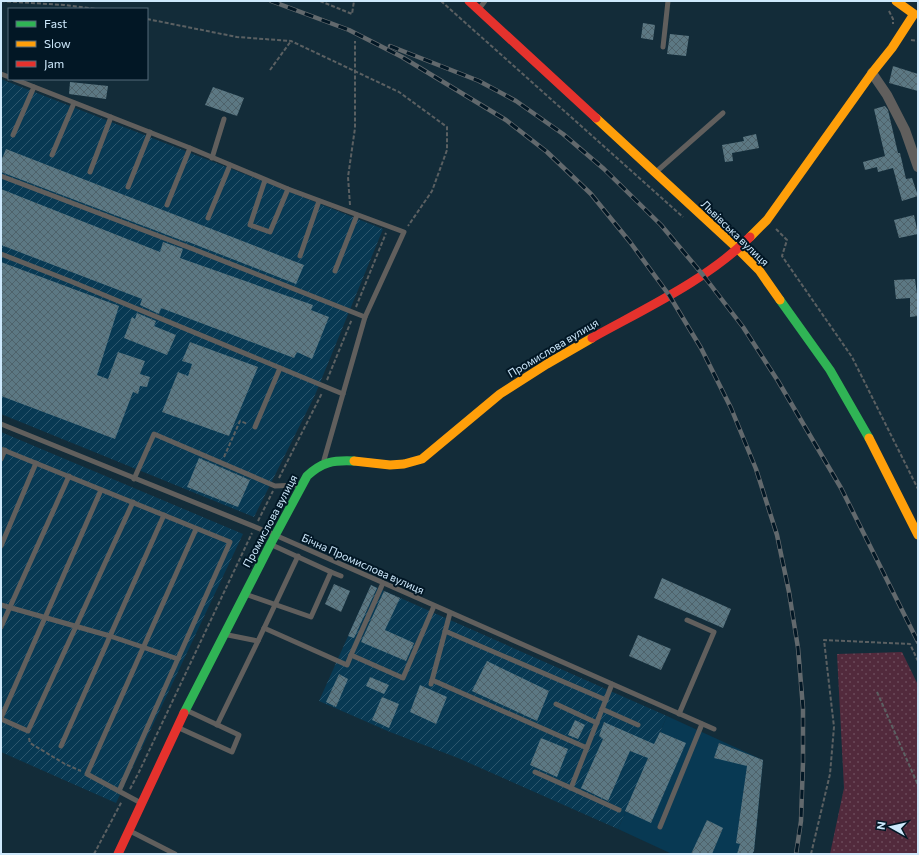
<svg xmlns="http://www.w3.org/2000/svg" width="919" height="855" viewBox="0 0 919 855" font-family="Commissioner,sans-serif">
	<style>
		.built { fill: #083953 }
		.industrial { fill: url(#industrial-furrows) }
		.garden { fill: url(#garden-dots) }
		.building { fill: url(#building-cross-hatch) }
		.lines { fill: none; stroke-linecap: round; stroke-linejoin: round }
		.path { stroke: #5b6062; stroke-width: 2; stroke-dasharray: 4 2; stroke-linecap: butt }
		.lane { stroke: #615f5d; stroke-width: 5 }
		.street { stroke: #615f5d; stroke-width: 10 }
		.fast { stroke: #30b455; stroke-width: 9 }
		.slow { stroke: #ff9f0a; stroke-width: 9 }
		.jam { stroke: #e5322d; stroke-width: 9 }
		.rail-casing { stroke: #62696d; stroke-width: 4.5 }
		.rail { stroke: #021725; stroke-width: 3; stroke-dasharray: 9; stroke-linecap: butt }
		.labels { text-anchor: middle; stroke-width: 4; stroke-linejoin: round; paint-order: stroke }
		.street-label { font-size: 11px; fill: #cee9fc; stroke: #021725 }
	</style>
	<defs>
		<pattern id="industrial-furrows" width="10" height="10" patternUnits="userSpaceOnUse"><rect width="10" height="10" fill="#083953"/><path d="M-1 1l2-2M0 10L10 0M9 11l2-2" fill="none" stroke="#2b566d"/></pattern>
		<pattern id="garden-dots" width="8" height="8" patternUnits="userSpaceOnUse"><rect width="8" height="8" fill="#522a3c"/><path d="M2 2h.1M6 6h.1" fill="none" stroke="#6a4959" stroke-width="1.8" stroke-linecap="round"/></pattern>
		<pattern id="building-cross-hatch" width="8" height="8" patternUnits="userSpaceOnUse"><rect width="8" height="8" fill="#5c7883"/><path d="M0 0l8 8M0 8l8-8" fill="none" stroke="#4e626a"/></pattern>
	</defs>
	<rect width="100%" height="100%" fill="#132c39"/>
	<polygon class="built" points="667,716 763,760 754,851 752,854 672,854 618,829"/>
	<g class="industrial">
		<polygon points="1,79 252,177 383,229 315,395 254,517 1,414"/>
		<polygon points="1,432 243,534 116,803 1,752"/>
		<polygon points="371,585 667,716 618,829 458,758 390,732 319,701"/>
	</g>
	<polygon class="garden" points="902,652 918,685 918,854 830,854 844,788 837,654"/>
	<g class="building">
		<polygon points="643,23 655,25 653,40 641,38"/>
		<polygon points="670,34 689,36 686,56 667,54"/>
		<polygon points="893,66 918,74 918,91 889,83"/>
		<polygon points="70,82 108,86 106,99 69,94"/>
		<polygon points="213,87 244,98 237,116 205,105"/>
		<polygon points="885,106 888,110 898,153 900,153 906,179 912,178 918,196 902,201 893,168 878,172 877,167 865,170 863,162 885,156 874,109"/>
		<polygon points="756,134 759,148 732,153 733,161 725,162 722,145 744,141 743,137"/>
		<polygon points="6,149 304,265 296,284 186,241 186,242 1,172 1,161"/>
		<polygon points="1,189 160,252 163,242 183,249 180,258 313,305 311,310 329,317 312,359 297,352 294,358 161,308 159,314 140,305 142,299 1,245"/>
		<polygon points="914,215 918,234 899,238 894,220"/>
		<polygon points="1,262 119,306 97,375 108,379 118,352 145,361 140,374 150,377 147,387 140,386 138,394 133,392 115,439 1,396"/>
		<polygon points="915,279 918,302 918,316 910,317 910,298 896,299 894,280"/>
		<polygon points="137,313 156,321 154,326 176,335 167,355 124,338 132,317 135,319"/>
		<polygon points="190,342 258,367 229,436 162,412 178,372 188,376 192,364 182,361"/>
		<polygon points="199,458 250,480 238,507 187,487"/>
		<polygon points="662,578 731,609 723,628 654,598"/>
		<polygon points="334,584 350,591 341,612 325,604"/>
		<polygon points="371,585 377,588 354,638 348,636"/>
		<polygon points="384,591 400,598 385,630 414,643 406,661 361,642"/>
		<polygon points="638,635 671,649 661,670 629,656"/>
		<polygon points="487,661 549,691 537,721 472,691"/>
		<polygon points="339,674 348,679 336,707 326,702"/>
		<polygon points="370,677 389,685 384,694 366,686"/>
		<polygon points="420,685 447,697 436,724 410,712"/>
		<polygon points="382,697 399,704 389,728 372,720"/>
		<polygon points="575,720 585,725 578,739 568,735"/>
		<polygon points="604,722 654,744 660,732 686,743 651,823 625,811 648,758 630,751 608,801 581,788 603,739 599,736"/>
		<polygon points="541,738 568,749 557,777 530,765"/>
		<polygon points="719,743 763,760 754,851 752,854 737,854 740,844 736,843 747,766 714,758"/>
		<polygon points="707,820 723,828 712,854 691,854"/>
	</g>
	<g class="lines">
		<g class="path">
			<polyline points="1,1 64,5 96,9"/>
			<polyline points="320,1 352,14 354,1"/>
			<polyline points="441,1 683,217"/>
			<polyline points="889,11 893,19 893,24"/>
			<polyline points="147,19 237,37 291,41 399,92 447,127 447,150 432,191 408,226"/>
			<polyline points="911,40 918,41"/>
			<polyline points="270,70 291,41"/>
			<polyline points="350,205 348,177 355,128 355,41"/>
			<polyline points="776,229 787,240 782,256 852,357 918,489"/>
			<polyline points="356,307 386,233"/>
			<polyline points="327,380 352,319"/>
			<polyline points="224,457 240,421 248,424"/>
			<polyline points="279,478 322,393"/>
			<polyline points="258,521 273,491"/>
			<polyline points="877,692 918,785"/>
			<polyline points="29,738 30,743 65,764 81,771"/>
			<polyline points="130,789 139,772 252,533"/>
			<polyline points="94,854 122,801"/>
			<polyline points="811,854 830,774 834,727 824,640 910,644 918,661"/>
		</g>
		<g class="lane">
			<polyline points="479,9 485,1"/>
			<polyline points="663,47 668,1"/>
			<polyline points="1,74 9,77"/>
			<polyline points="14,79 190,148 288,189 404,232 365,317 324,460"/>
			<polyline points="13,135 34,87"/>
			<polyline points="52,155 74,103"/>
			<polyline points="212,158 224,119"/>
			<polyline points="90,172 111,117"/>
			<polyline points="656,172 723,113"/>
			<polyline points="1,176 193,249 365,317"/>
			<polyline points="265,180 250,225 270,232 288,189"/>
			<polyline points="128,187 150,132"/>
			<polyline points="167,205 190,148"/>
			<polyline points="208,218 230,165"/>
			<polyline points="1,254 70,281 343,394"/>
			<polyline points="300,256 319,201"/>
			<polyline points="335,271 357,215"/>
			<polyline points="1,424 275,535 714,729"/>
			<polyline points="255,427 280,368"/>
			<polyline points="1,449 230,542 119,791"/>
			<polyline points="1,459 5,450"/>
			<polyline points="134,479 154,434 275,486 298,485"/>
			<polyline points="1,546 36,463"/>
			<polyline points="331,572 341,576"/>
			<polyline points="383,583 351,655 403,678 434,606"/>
			<polyline points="248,595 311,617 331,572 272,545"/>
			<polyline points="1,605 110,636 178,659"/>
			<polyline points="1,627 69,476"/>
			<polyline points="264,628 347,665 351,655"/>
			<polyline points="445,631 606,700"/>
			<polyline points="228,635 258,641 298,556"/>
			<polyline points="432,680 587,748"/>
			<polyline points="431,684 450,613"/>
			<polyline points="612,684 571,788 619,810"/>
			<polyline points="556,704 597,723"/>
			<polyline points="602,709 638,725"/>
			<polyline points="679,714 714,632 687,620"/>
			<polyline points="1,718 101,490"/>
			<polyline points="1,719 28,731 133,502"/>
			<polyline points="217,725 258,641"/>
			<polyline points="179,728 232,752 239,735 188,711"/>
			<polyline points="61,746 164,515"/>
			<polyline points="535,772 571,788"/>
			<polyline points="141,803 87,774 196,529"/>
			<polyline points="660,827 702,724"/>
			<polyline points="130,831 175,854"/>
		</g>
		<polyline class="street" points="872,73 887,95 905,130 918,167"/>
		<g class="fast">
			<polyline points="780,300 830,370 869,438"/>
			<path d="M184,713L270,545L307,476C322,462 333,460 354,461"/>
		</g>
		<g class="slow">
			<polyline points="596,118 738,249 759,270 780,300"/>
			<polyline points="750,237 767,220 872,73 892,48 914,14 896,1"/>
			<polyline points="869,438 918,535"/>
			<polyline points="354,461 390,465 404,464 422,459 500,394 547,364 592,338"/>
		</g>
		<g class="jam">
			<polyline points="469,1 596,118"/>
			<path d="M592,338C644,309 707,280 750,237"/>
			<polyline points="118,854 184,713"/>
		</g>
		<g class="rail-casing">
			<g id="rail">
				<polyline points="271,1 349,30 402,57 506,120 547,152 591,194 630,242 669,295 701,348 731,408 756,469 777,535 789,592 798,648 803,708 803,762 801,821 796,854"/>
				<polyline points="390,46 479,81 516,101 563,134 604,169 661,225 703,275 743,327 778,381 841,488 918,642"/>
			</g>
		</g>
		<use href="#rail" class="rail"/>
	</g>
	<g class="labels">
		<g class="street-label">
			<text transform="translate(735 233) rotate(44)" y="4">Львівська вулиця</text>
			<text transform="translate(553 348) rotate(-31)" y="4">Промислова вулиця</text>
			<text transform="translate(270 521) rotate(-62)" y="4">Промислова вулиця</text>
			<text transform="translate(363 564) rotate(24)" y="4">Бічна Промислова вулиця</text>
		</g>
	</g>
	<rect width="919" height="855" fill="none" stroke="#cee9fc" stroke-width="4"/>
	<rect x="8" y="8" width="140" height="72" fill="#021725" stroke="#546b7b"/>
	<rect x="16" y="21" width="20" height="6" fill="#30b455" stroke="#546b7b"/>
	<text x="44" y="28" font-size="12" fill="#cee9fc">Fast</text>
	<rect x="16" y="41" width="20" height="6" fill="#ff9f0a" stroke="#546b7b"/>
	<text x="44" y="48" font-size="12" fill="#cee9fc">Slow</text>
	<rect x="16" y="61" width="20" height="6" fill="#e5322d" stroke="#546b7b"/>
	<text x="44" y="68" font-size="12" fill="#cee9fc">Jam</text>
	<g transform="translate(891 827) rotate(278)" stroke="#021725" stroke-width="3" paint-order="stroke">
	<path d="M0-3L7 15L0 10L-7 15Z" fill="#cee9fc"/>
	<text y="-6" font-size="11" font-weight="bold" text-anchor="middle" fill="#cee9fc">N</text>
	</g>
</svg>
